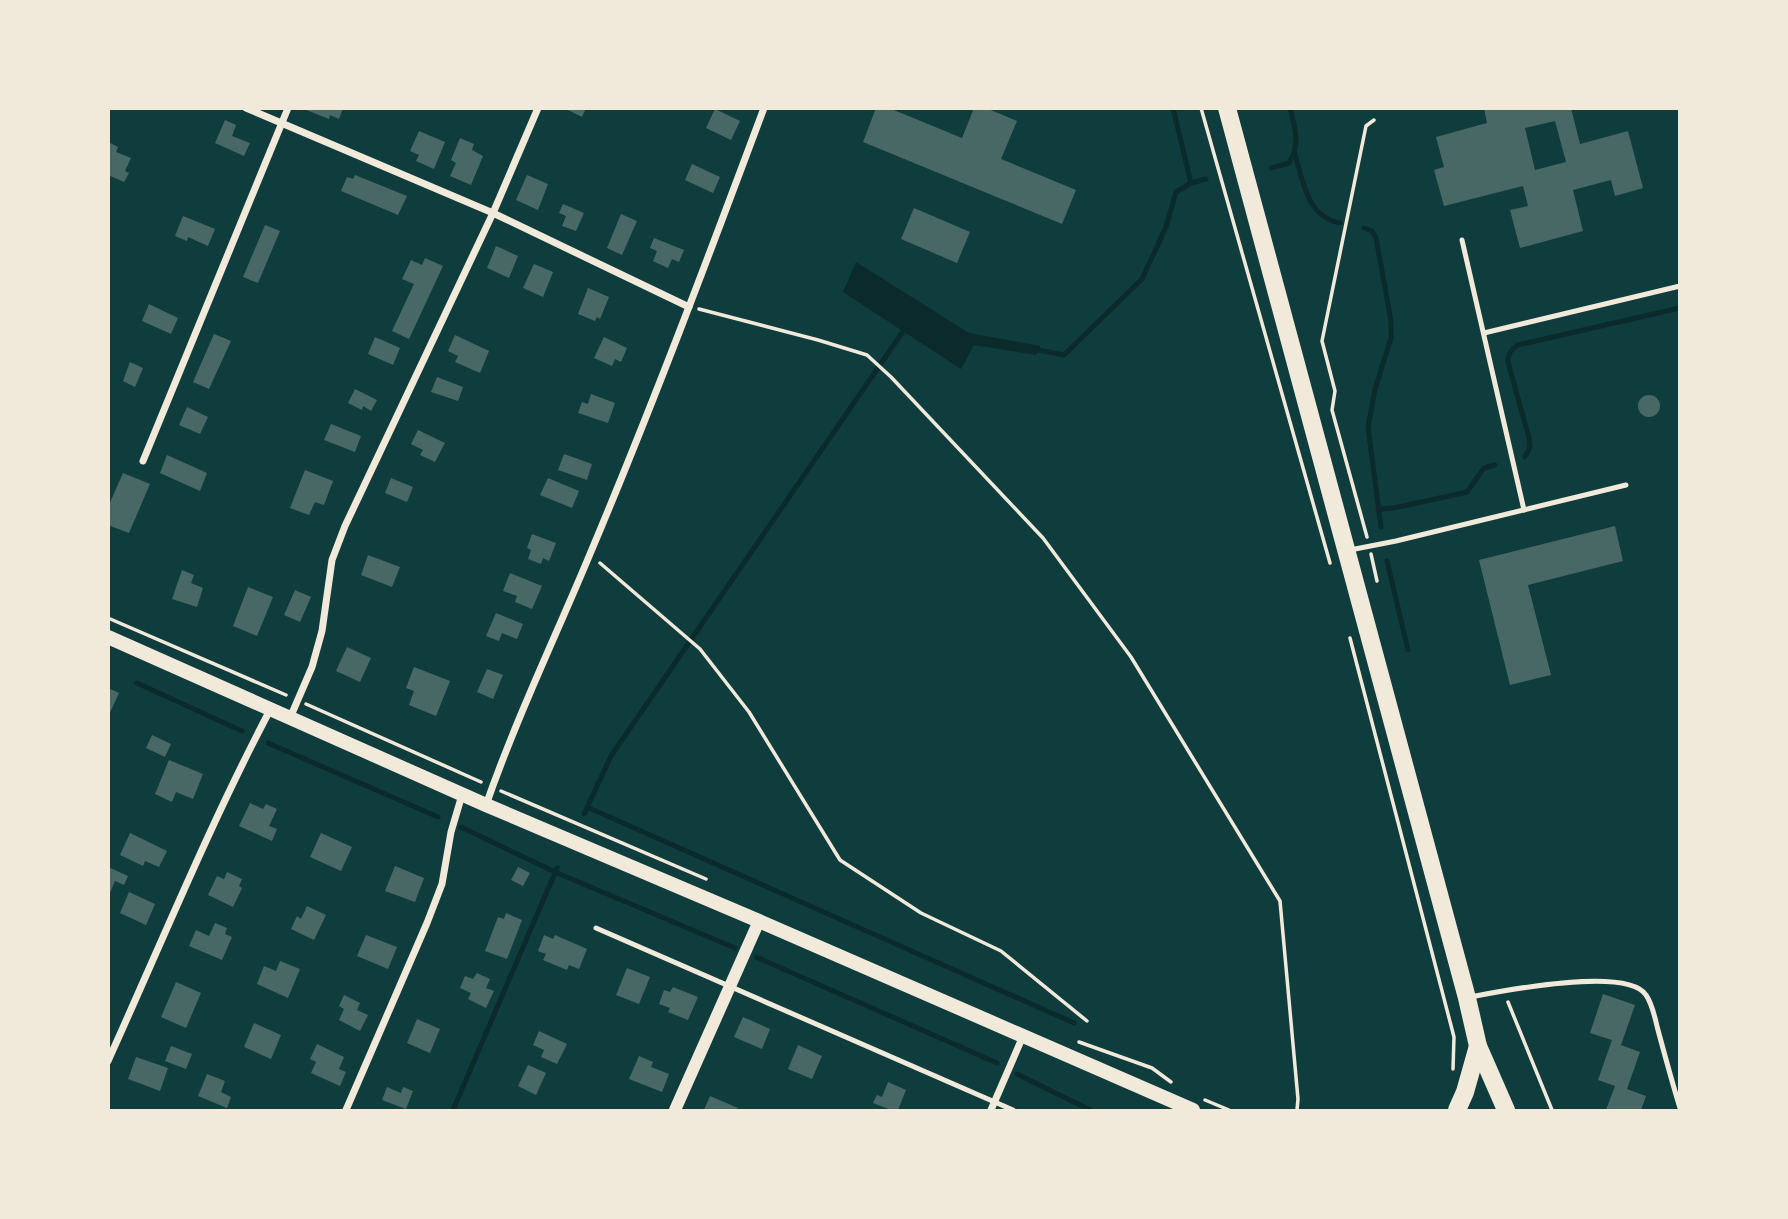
<svg xmlns="http://www.w3.org/2000/svg" width="1788" height="1219" viewBox="0 0 1788 1219" font-family="'DM Sans',sans-serif">
	<style>
		.water { fill: #0a2a2b }
		.lines { fill: none; stroke-linecap: round; stroke-linejoin: round }
		.stream { stroke: #0a2a2b; stroke-width: 5 }
		.building { fill: #486865; fill-rule: evenodd }
		.path { stroke: #f1e9da; stroke-width: 3.5 }
		.service { stroke: #f1e9da; stroke-width: 5 }
		.minor { stroke: #f1e9da; stroke-width: 7 }
		.tertiary { stroke: #f1e9da; stroke-width: 12 }
		.secondary { stroke: #f1e9da; stroke-width: 14 }
		.primary { stroke: #f1e9da; stroke-width: 18 }
	</style>
	<rect width="100%" height="100%" fill="#0f3d3e"/>
	<polygon class="water" points="856,262 969,333 1040,346 1036,355 974,345 961,369 843,292"/>
	<g class="lines">
		<g class="stream">
			<path d="M1295,154C1303,182 1307,216 1340,223"/>
			<path d="M1271,168L1289,163C1301,144 1295,129 1290,108"/>
			<polyline points="1191,183 1206,179"/>
			<polyline points="1364,228 1372,231 1376,238 1391,321 1391,338 1375,389 1368,427 1381,527"/>
			<polyline points="1033,349 1064,355 1142,279 1166,227 1176,192 1191,183 1173,108"/>
			<path d="M1525,457L1530,447L1529,438L1508,362C1508,353 1511,350 1518,345L1680,308"/>
			<polyline points="1378,509 1394,508 1467,492 1484,468 1495,465"/>
			<polyline points="1387,561 1408,650"/>
			<polyline points="137,683 242,731"/>
			<polyline points="268,743 438,817"/>
			<polyline points="587,807 1074,1023"/>
			<polyline points="584,814 611,756 906,327"/>
			<polyline points="461,827 555,872 735,948"/>
			<polyline points="756,957 997,1063"/>
			<polyline points="1017,1074 1090,1110"/>
			<polyline points="453,1110 557,868"/>
		</g>
	</g>
	<g class="building">
		<polygon points="343,108 339,119 330,115 329,119 304,109"/>
		<polygon points="564,108 586,108 582,117"/>
		<polygon points="876,108 889,108 962,138 974,108 986,108 1017,121 1001,159 1076,190 1062,224 863,142"/>
		<path d="M1484,108H1571L1580,144L1628,131L1643,188L1615,196L1611,180L1573,190L1583,231L1520,248L1510,210L1528,206L1523,186L1444,206L1434,170L1444,167L1436,137L1487,123ZM1555,121L1566,162L1535,170L1525,128Z"/>
		<polygon points="715,109 740,121 731,140 706,128"/>
		<polygon points="225,120 236,125 232,136 250,143 244,156 215,143"/>
		<polygon points="419,131 445,142 434,169 416,161 419,155 410,151"/>
		<polygon points="460,138 474,144 472,150 483,156 471,185 450,176 456,163 451,160"/>
		<polygon points="108,142 118,147 116,152 131,158 125,171 129,173 124,182 108,175"/>
		<polygon points="692,164 720,177 713,193 685,180"/>
		<polygon points="355,175 407,196 398,215 341,191 347,177 353,179"/>
		<polygon points="527,175 548,184 538,210 516,200"/>
		<polygon points="563,204 584,213 576,231 562,226 566,216 559,213"/>
		<polygon points="914,208 970,232 957,263 901,239"/>
		<polygon points="621,214 637,221 622,255 607,248"/>
		<polygon points="183,216 215,229 208,246 188,237 187,241 175,236"/>
		<polygon points="265,225 280,231 258,283 243,277"/>
		<polygon points="654,238 684,250 679,262 672,259 668,268 653,261 657,251 650,248"/>
		<polygon points="496,246 518,256 509,278 487,268"/>
		<polygon points="425,258 443,266 409,339 392,331 414,284 402,279 411,260 422,265"/>
		<polygon points="534,264 553,272 543,297 523,288"/>
		<polygon points="588,288 609,297 600,319 597,317 595,321 578,314"/>
		<polygon points="149,304 178,318 171,334 142,321"/>
		<polygon points="214,334 231,341 209,389 193,382"/>
		<polygon points="455,335 489,351 480,373 455,362 458,356 448,351"/>
		<polygon points="375,337 400,348 393,365 368,354"/>
		<polygon points="604,337 627,348 621,362 615,359 612,366 594,358"/>
		<polygon points="130,362 143,368 135,387 123,381"/>
		<polygon points="437,377 463,387 458,401 431,392"/>
		<polygon points="355,389 377,400 371,411 363,406 362,410 348,403"/>
		<polygon points="591,394 615,403 608,423 578,413 582,402 588,404"/>
		<circle cx="1649" cy="406" r="11"/>
		<polygon points="187,407 208,417 200,434 179,425"/>
		<polygon points="331,424 361,436 355,452 324,440"/>
		<polygon points="418,430 445,443 435,462 420,455 423,450 411,444"/>
		<polygon points="564,454 592,464 587,480 558,470"/>
		<polygon points="167,455 207,473 200,491 160,473"/>
		<polygon points="305,470 333,481 324,505 315,502 309,515 290,508"/>
		<polygon points="123,473 150,484 129,533 108,525 108,507"/>
		<polygon points="391,478 413,487 407,502 385,493"/>
		<polygon points="548,478 579,491 572,508 540,495"/>
		<polygon points="1615,526 1623,561 1528,585 1551,675 1510,685 1479,560"/>
		<polygon points="532,534 556,543 549,561 543,558 541,564 528,559 531,550 527,548"/>
		<polygon points="368,555 400,567 392,587 361,575"/>
		<polygon points="182,570 194,575 191,583 203,588 197,607 172,599"/>
		<polygon points="510,573 542,586 532,609 515,602 517,596 503,591"/>
		<polygon points="248,587 273,597 257,636 233,626"/>
		<polygon points="295,590 311,597 300,622 284,615"/>
		<polygon points="496,613 523,624 517,639 502,633 499,641 486,636"/>
		<polygon points="347,647 371,658 360,682 336,671"/>
		<polygon points="414,667 450,681 436,716 409,705 414,691 406,688"/>
		<polygon points="487,669 503,675 493,699 477,692"/>
		<polygon points="108,688 119,693 108,717"/>
		<polygon points="152,735 171,744 165,757 146,748"/>
		<polygon points="169,760 203,774 193,799 176,792 172,802 155,794"/>
		<polygon points="250,803 263,809 266,804 277,809 269,826 277,829 272,841 239,826"/>
		<polygon points="130,833 167,851 159,867 145,861 143,866 120,855"/>
		<polygon points="321,833 352,847 341,871 310,857"/>
		<polygon points="395,866 424,878 415,902 385,891"/>
		<polygon points="108,867 128,876 124,885 115,881 109,895"/>
		<polygon points="518,867 530,873 523,886 511,880"/>
		<polygon points="227,872 242,879 239,886 242,888 233,907 208,895 217,876 224,879"/>
		<polygon points="129,892 155,904 146,925 120,913"/>
		<polygon points="307,906 326,915 314,940 291,929 297,916 301,919"/>
		<polygon points="506,913 522,920 507,959 485,951 498,917 504,919"/>
		<polygon points="215,923 227,928 225,934 232,937 222,960 189,946 196,930 209,936"/>
		<polygon points="366,935 397,947 388,969 357,956"/>
		<polygon points="544,935 553,939 555,935 587,949 579,969 569,965 567,970 543,960 546,954 538,951"/>
		<polygon points="280,961 300,969 288,998 257,984 264,966 276,971"/>
		<polygon points="627,968 650,977 639,1004 616,995"/>
		<polygon points="477,973 490,979 486,988 494,991 486,1008 468,999 471,993 460,988 465,976 473,979"/>
		<polygon points="176,982 201,993 186,1028 161,1017"/>
		<polygon points="673,987 698,997 688,1020 668,1012 670,1008 659,1004 664,990 670,992"/>
		<polygon points="1603,994 1635,1005 1621,1045 1640,1052 1627,1089 1646,1096 1641,1110 1606,1110 1615,1086 1598,1080 1612,1040 1590,1033"/>
		<polygon points="344,995 360,1003 357,1010 368,1015 360,1031 339,1020 344,1009 339,1006"/>
		<polygon points="743,1017 770,1029 762,1049 734,1037"/>
		<polygon points="417,1019 440,1029 430,1053 407,1043"/>
		<polygon points="254,1023 281,1035 271,1059 244,1047"/>
		<polygon points="539,1031 567,1044 557,1064 541,1057 544,1050 533,1045"/>
		<polygon points="317,1044 344,1057 339,1069 346,1072 340,1086 311,1073 316,1062 310,1059"/>
		<polygon points="798,1045 822,1056 812,1079 788,1069"/>
		<polygon points="171,1046 192,1054 186,1069 165,1061"/>
		<polygon points="639,1056 653,1062 651,1067 669,1074 662,1092 629,1079"/>
		<polygon points="136,1057 168,1068 160,1091 128,1079"/>
		<polygon points="528,1065 546,1073 536,1095 518,1086"/>
		<polygon points="207,1074 225,1081 221,1092 231,1097 227,1108 198,1096"/>
		<polygon points="888,1082 906,1090 898,1110 891,1110 873,1103 877,1095 882,1097"/>
		<polygon points="387,1087 401,1093 403,1087 413,1091 406,1109 382,1100"/>
		<polygon points="710,1096 738,1108 736,1110 704,1110"/>
	</g>
	<g class="lines">
		<g class="path">
			<polyline points="1201,108 1330,563"/>
			<polyline points="699,309 818,340 867,355 891,377 1043,538 1131,657 1280,901 1298,1099 1297,1110"/>
			<polyline points="1367,537 1332,410 1335,391 1322,341 1366,126 1374,120"/>
			<polyline points="1371,554 1377,581"/>
			<polyline points="600,563 700,649 749,712 840,860 921,913 1001,951 1087,1021"/>
			<polyline points="108,618 286,695"/>
			<polyline points="1350,638 1454,1037 1453,1069"/>
			<polyline points="306,704 481,782"/>
			<polyline points="501,791 706,879"/>
			<polyline points="1508,1002 1552,1110"/>
			<polyline points="1079,1042 1152,1068 1171,1082"/>
			<polyline points="1205,1100 1229,1110"/>
		</g>
		<g class="service">
			<polyline points="1462,240 1524,510"/>
			<polyline points="1484,333 1680,286"/>
			<polyline points="1350,550 1396,541 1626,485"/>
			<polyline points="596,928 1013,1110"/>
			<path d="M1470,997C1502,991 1627,966 1646,995C1653,1005 1655,1019 1658,1030C1665,1056 1672,1082 1680,1108"/>
		</g>
		<g class="minor">
			<polyline points="246,108 493,213 689,307"/>
			<polyline points="143,461 288,108"/>
			<polyline points="290,718 312,667 322,631 332,560 345,526 493,213 538,108"/>
			<path d="M486,805C516,719 555,638 590,554C652,407 708,258 764,108"/>
			<path d="M108,1061C161,944 210,824 270,710"/>
			<polyline points="346,1110 427,923 442,884 451,832 462,795"/>
			<polyline points="991,1110 1023,1036"/>
		</g>
		<polyline class="tertiary" points="675,1110 759,921"/>
		<polyline class="secondary" points="108,637 486,805 759,921 1193,1110"/>
		<g class="primary">
			<polyline points="1227,108 1467,998 1478,1046 1506,1110"/>
			<polyline points="1457,1110 1465,1092 1478,1046"/>
		</g>
	</g>
	<rect width="1788" height="1219" fill="none" stroke="#f1e9da" stroke-width="220"/>
</svg>
